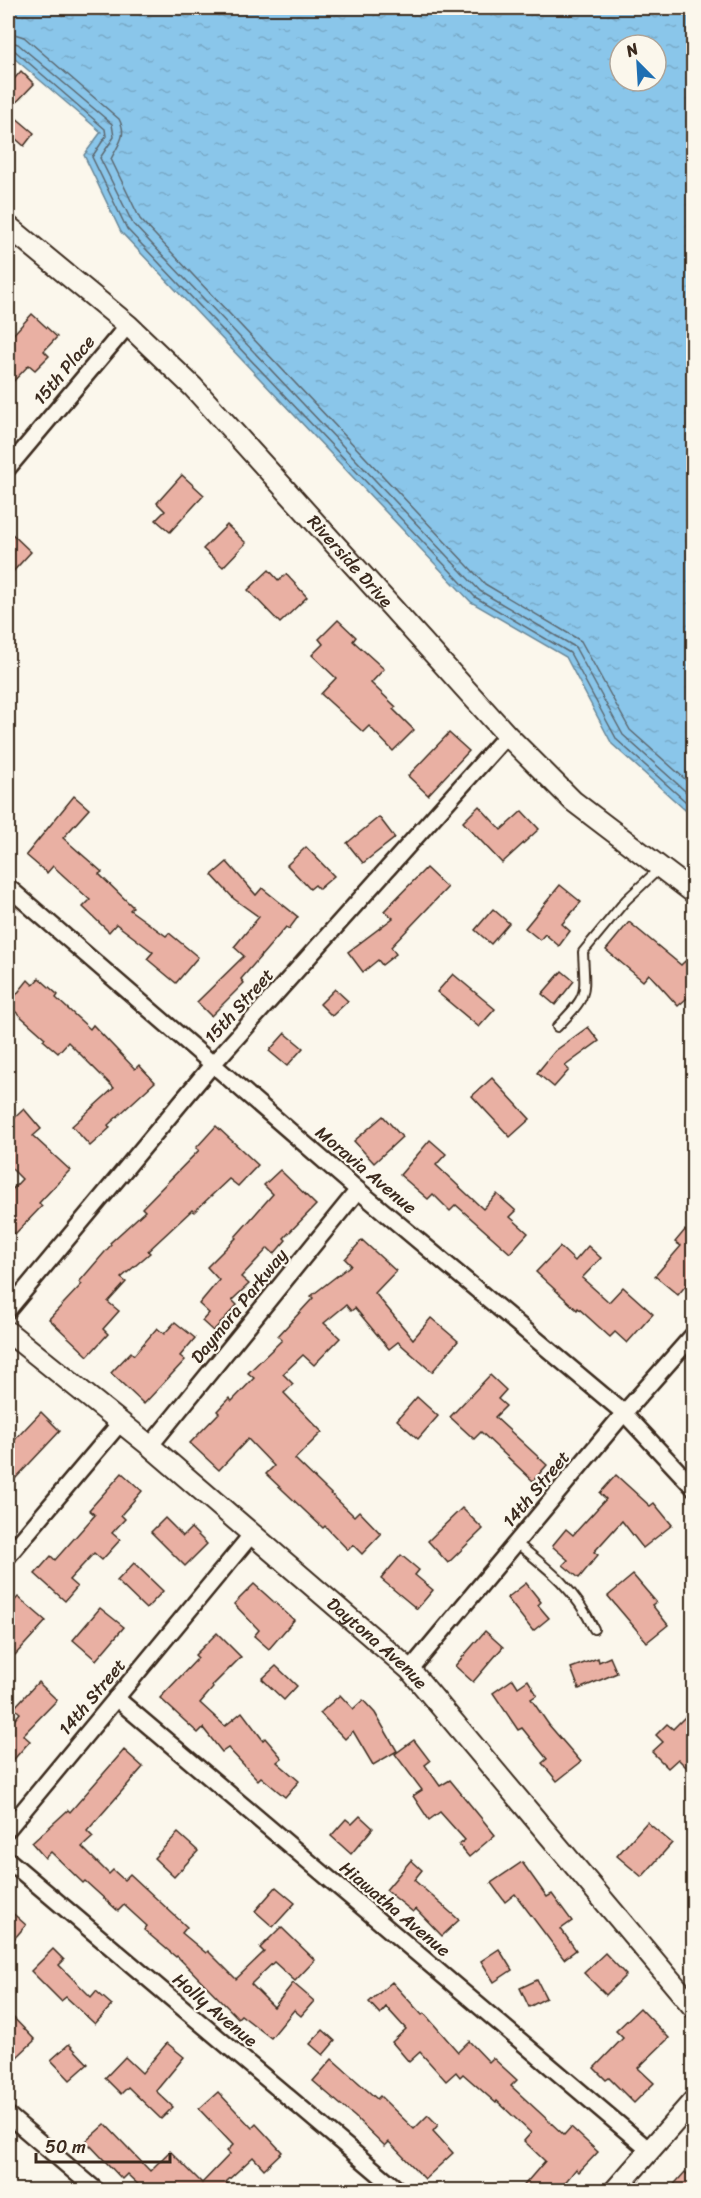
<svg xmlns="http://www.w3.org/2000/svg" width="701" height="2198" viewBox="0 0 701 2198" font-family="Sriracha,sans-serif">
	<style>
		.water { fill: url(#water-ripples); stroke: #6a8898; stroke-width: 1.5; fill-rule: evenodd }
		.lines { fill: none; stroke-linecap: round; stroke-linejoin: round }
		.shore { stroke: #5b6870; stroke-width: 1.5 }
		.building { fill: #e9b0a3; stroke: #3b2a1e; stroke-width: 1.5 }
		.service-casing { stroke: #3b2a1e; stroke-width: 12 }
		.minor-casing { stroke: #3b2a1e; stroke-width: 20 }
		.tertiary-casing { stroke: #3b2a1e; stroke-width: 24 }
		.service { stroke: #fbf7ec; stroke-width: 8 }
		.minor { stroke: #fbf7ec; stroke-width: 15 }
		.tertiary { stroke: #fbf7ec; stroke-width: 20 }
		.labels { text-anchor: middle; stroke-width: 4.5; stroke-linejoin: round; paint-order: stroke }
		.street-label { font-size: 18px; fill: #3b2a1e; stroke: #fbf7ec }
	</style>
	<defs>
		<pattern id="water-ripples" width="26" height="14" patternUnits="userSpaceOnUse" patternTransform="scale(1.5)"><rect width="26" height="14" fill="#8ac6ea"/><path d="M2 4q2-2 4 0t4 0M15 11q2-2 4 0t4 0" fill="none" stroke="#78aac8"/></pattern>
	</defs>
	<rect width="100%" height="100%" fill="#fbf7ec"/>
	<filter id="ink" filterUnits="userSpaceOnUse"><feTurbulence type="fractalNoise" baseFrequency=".0167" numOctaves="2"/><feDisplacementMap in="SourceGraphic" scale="12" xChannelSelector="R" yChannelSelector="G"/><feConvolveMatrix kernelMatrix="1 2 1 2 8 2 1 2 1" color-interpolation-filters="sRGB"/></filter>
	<g filter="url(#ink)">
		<path class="water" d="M8,8H693V817L612,744L566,657L471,602L121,232L84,155L101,132L8,53ZM620,45H656V81H620Z"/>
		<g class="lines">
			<g class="shore">
				<path d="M8,32L24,37L119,119C128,136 118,144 111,159L140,219L485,584L581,641L630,730L694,787"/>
				<polyline points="8,41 18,44 112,124 114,137 100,158 133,224 480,591 575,647 623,735 694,799"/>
				<polyline points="8,49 14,50 105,129 106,136 92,157 127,229 475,597 570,653 617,740 694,809"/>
			</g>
		</g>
		<g class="building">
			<polygon points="21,71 34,84 8,111 34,133 24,146 8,132 8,86"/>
			<polygon points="32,314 57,337 44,351 49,356 35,370 29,365 8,387 8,340"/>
			<polygon points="182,475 204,495 170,532 156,520 165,511 157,503"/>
			<polygon points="227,525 246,543 223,567 203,549"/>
			<polygon points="8,530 31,552 8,577"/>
			<polygon points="269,570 279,581 286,574 307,597 280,623 248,590"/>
			<polygon points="338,620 356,637 353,641 384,669 371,683 396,707 393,709 414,730 393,751 369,726 363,732 321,694 336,678 312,655 323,644 319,639"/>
			<polygon points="449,733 469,751 428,795 408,776"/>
			<polygon points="74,796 89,809 63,838 102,872 99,874 133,907 130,910 166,936 169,933 198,957 176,983 147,959 153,952 116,924 109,932 83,907 90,900 53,866 47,873 26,855"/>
			<polygon points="479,806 501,830 522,811 539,829 502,863 463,822"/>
			<polygon points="379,817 395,838 363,863 347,843"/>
			<polygon points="306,847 334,876 319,889 315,885 310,889 287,865"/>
			<polygon points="227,862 256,895 262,888 298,917 289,929 286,927 241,979 244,983 211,1016 197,1002 244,956 234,947 259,917 234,899 212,875"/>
			<polygon points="426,868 447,888 391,947 396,954 382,965 378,960 363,972 348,952 393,918 384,911"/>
			<polygon points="560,885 581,902 562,924 570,931 559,946 545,934 540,940 525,928"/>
			<polygon points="493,909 509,923 491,944 475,930"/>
			<polygon points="629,922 681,965 685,961 693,971 693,993 678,1006 649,974 643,981 606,950"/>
			<polygon points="562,971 574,981 555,1005 542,994"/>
			<polygon points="453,974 495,1009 479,1027 437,992"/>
			<polygon points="39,978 58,995 56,998 90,1029 93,1025 135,1069 139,1065 155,1082 108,1125 110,1128 90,1146 72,1126 114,1088 68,1042 58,1053 43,1040 45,1038 8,1005 28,980 33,985"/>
			<polygon points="335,989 348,1001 332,1016 320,1004"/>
			<polygon points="588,1027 599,1041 565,1066 569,1070 554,1087 537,1073 555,1051"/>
			<polygon points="285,1033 303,1048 287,1066 269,1051"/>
			<polygon points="492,1078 530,1119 510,1137 472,1096"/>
			<polygon points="24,1109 41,1129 33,1136 70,1170 39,1203 42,1206 15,1234 8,1227 8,1194 22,1179 8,1165 8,1124"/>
			<polygon points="383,1116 402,1137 374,1163 354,1141"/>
			<polygon points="216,1126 258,1165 238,1186 229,1179 194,1212 192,1210 148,1251 150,1253 121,1278 126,1282 108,1302 119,1311 103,1329 108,1334 88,1356 49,1319 82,1284 79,1282 111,1245 110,1243 145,1211 142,1208 199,1150 196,1148"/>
			<polygon points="430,1140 446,1154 436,1165 483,1209 497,1194 516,1211 510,1217 528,1233 510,1253 456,1205 450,1211 433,1194 428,1199 400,1175"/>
			<polygon points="280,1170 316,1205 284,1238 286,1240 274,1254 268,1248 241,1277 249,1284 232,1300 237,1305 213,1331 202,1321 209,1313 199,1304 219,1280 207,1267 236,1238 235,1237 273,1194 264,1185"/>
			<polygon points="685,1230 690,1235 693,1231 693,1277 678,1295 655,1276 681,1246 675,1242"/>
			<polygon points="362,1240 396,1271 375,1293 413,1339 431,1318 458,1341 432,1372 398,1342 389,1349 355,1308 351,1311 346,1305 324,1323 340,1338 314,1365 303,1355 283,1374 293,1384 284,1393 322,1432 295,1459 354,1516 359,1511 381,1534 362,1554 353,1545 348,1550 325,1526 323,1528 266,1474 274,1466 248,1439 219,1470 190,1443 219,1413 217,1411 229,1398 232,1401 254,1378 248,1373 282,1340 278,1336 313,1298 311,1296 351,1265 345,1259"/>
			<polygon points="588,1246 601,1258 582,1278 609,1302 623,1287 653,1314 627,1343 615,1332 610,1337 578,1308 577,1310 536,1272 560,1247 575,1261"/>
			<polygon points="175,1322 195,1338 180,1356 185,1360 144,1404 111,1373 131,1352 134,1355 157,1328 164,1334"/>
			<polygon points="490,1375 506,1390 498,1399 506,1406 495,1417 547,1465 533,1481 481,1432 474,1439 450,1417"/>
			<polygon points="417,1397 438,1416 418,1439 397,1420"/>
			<polygon points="41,1412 60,1431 15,1479 8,1472 8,1447"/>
			<polygon points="122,1473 142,1491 121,1515 125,1519 112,1533 120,1540 102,1560 94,1553 69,1580 77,1587 65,1601 35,1574 51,1556 55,1560 95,1515 89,1510"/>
			<polygon points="616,1475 650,1506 654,1503 672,1525 643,1548 622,1521 594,1552 598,1555 579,1578 563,1565 568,1560 552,1546 566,1529 573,1535 606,1499 600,1493"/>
			<polygon points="462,1508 483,1529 448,1563 428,1541"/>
			<polygon points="165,1518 183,1536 191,1528 207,1544 185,1566 151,1532"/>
			<polygon points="401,1555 419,1570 415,1575 433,1590 417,1609 381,1579"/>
			<polygon points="134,1563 163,1591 146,1609 117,1581"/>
			<polygon points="633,1575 656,1602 652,1605 668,1625 647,1642 608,1596"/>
			<polygon points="526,1583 541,1602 538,1605 549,1618 533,1631 507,1598"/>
			<polygon points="254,1584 294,1620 269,1649 254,1636 259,1630 234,1604"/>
			<polygon points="18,1597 46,1621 15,1655 8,1649 8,1608"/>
			<polygon points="100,1608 124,1627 96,1660 73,1640"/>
			<polygon points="485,1631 503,1647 473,1682 455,1666"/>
			<polygon points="217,1633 241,1657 212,1686 213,1688 200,1703 225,1726 242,1712 263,1740 265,1738 282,1758 277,1762 299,1781 285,1797 261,1777 258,1780 228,1748 222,1752 203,1728 198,1733 160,1698 198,1658 195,1655"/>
			<polygon points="610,1657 617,1673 579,1689 571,1668 598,1658 599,1662"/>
			<polygon points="276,1666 297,1686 284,1700 262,1679"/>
			<polygon points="513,1679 518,1687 528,1680 537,1695 531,1699 549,1725 581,1762 557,1781 542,1763 547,1759 522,1728 518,1730 493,1693"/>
			<polygon points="38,1682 57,1700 23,1735 30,1741 8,1766 8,1721 11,1724 20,1713 14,1708"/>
			<polygon points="340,1695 353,1709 363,1700 375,1713 397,1751 373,1765 353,1731 345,1739 320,1713"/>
			<polygon points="693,1709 693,1760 686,1767 678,1759 668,1768 652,1752 663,1742 656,1735 667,1724 673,1729"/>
			<polygon points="414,1740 430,1761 425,1765 440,1786 450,1780 495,1835 469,1857 459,1845 465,1840 440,1812 429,1820 413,1796 422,1790 395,1754"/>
			<polygon points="124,1750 143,1767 87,1831 93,1837 82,1847 109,1874 113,1870 124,1880 130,1874 187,1927 182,1933 206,1953 208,1951 236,1979 264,1952 260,1948 281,1927 315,1960 295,1981 274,1962 251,1984 274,2007 293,1983 314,2001 301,2016 294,2010 271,2038 241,2015 238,2018 177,1956 176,1957 144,1930 147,1926 124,1905 118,1911 85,1881 83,1883 51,1852 45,1858 32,1843 68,1810 70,1812"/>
			<polygon points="360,1816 373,1828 351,1854 331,1836 346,1819 352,1824"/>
			<polygon points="647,1822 672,1843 642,1877 617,1856"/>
			<polygon points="178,1833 198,1851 174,1877 154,1858"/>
			<polygon points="411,1860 422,1870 414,1880 459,1920 442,1936 416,1909 413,1912 386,1890"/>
			<polygon points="522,1862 547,1897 552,1894 572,1921 561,1929 576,1950 564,1959 515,1894 505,1902 491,1883"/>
			<polygon points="276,1887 295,1903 273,1927 255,1911"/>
			<polygon points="8,1909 26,1925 8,1946"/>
			<polygon points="53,1949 64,1960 59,1965 91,1997 96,1991 112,2005 95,2024 66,1997 61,2001 31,1971"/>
			<polygon points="499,1949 512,1970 494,1982 481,1961"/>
			<polygon points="605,1953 626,1975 606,1995 584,1973"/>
			<polygon points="537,1980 546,1998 529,2007 520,1988"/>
			<polygon points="392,1982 422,2015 424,2013 458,2052 469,2041 489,2062 493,2058 517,2080 511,2086 564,2135 571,2127 598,2152 579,2172 576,2169 559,2190 520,2190 545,2161 524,2141 531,2133 497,2101 496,2103 463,2074 460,2077 456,2072 446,2081 420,2052 409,2062 392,2042 406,2029 386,2007 380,2014 369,2002"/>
			<polygon points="640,2008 669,2038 638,2068 654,2083 634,2103 609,2078 606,2080 594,2068 623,2038 616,2031"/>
			<polygon points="8,2012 35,2040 17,2057 8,2047"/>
			<polygon points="323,2030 335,2041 323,2055 310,2044"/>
			<polygon points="167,2043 184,2057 156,2091 173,2107 161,2119 128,2087 121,2094 105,2078 125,2057 142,2073"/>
			<polygon points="69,2044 88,2064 70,2080 51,2060"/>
			<polygon points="332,2059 377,2099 380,2096 414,2129 428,2115 438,2125 433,2131 453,2153 425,2179 389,2142 385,2146 355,2117 313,2081"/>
			<polygon points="218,2092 252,2128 256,2124 282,2152 264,2169 253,2157 226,2182 235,2190 172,2190 166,2184 159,2190 144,2190 127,2174 122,2179 86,2141 105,2124 150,2171 170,2151 202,2183 230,2154 227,2151 233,2145 199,2109"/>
			<polygon points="685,2172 693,2180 693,2190 669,2190"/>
		</g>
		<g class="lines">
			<g class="service-casing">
				<g id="service">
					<path d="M557,1027C589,994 585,997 583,952L626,900L660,868"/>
					<path d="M516,1543C549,1569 575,1589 594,1629"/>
				</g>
			</g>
			<g class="minor-casing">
				<g id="minor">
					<polyline points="8,468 128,325"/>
					<polyline points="8,887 358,1190 624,1413 694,1488"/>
					<polyline points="8,1310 212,1065 507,735"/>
					<polyline points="150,1446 358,1190"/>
					<polyline points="8,1556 120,1423"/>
					<polyline points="410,1670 624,1413 694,1334"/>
					<polyline points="116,1698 649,2150"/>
					<polyline points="8,1829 252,1534"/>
					<polyline points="8,1860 398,2190"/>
					<polyline points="8,2115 96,2190"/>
				</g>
			</g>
			<g class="tertiary-casing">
				<g id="tertiary">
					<path id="s1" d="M8,226L128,325L193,387L507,735L573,801L694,893"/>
					<path id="s2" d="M8,1332L150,1446L410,1670L694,2008"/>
					<polyline points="615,2190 694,2100"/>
				</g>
			</g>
			<use href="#service" class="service"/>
			<use href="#minor" class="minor"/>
			<use href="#tertiary" class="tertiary"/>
		</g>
	</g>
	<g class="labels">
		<g class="street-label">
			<text transform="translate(64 370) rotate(-50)" y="6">15th Place</text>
			<text dy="6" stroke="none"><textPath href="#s1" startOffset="480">Riverside Drive</textPath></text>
			<text transform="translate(239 1006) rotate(-48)" y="6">15th Street</text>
			<text transform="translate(366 1170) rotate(40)" y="6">Moravia Avenue</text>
			<text transform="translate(239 1306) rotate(-51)" y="6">Daymora Parkway</text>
			<text transform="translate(536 1489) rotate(-50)" y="6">14th Street</text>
			<text dy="6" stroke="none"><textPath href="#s2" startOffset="483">Daytona Avenue</textPath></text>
			<text transform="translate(92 1697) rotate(-50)" y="6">14th Street</text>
			<text transform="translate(395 1909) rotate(40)" y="6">Hiawatha Avenue</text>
			<text transform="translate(215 2010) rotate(40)" y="6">Holly Avenue</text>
		</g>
	</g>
	<rect width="701" height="2198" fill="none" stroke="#fbf7ec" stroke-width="30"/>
	<rect x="15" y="15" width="671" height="2168" fill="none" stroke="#3b2a1e" stroke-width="2" filter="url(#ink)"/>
	<g transform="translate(638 63) rotate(336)"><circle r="28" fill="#fbf7ec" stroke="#aea59a" stroke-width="1.5"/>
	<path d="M0-4.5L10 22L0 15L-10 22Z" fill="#1f6fb2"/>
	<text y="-9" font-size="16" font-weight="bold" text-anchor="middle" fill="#3b2a1e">N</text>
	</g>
	<path d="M36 2153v9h134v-9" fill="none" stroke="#3b2a1e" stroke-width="3"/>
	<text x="45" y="2153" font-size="18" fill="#3b2a1e" stroke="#fbf7ec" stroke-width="4.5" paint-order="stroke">50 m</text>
</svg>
